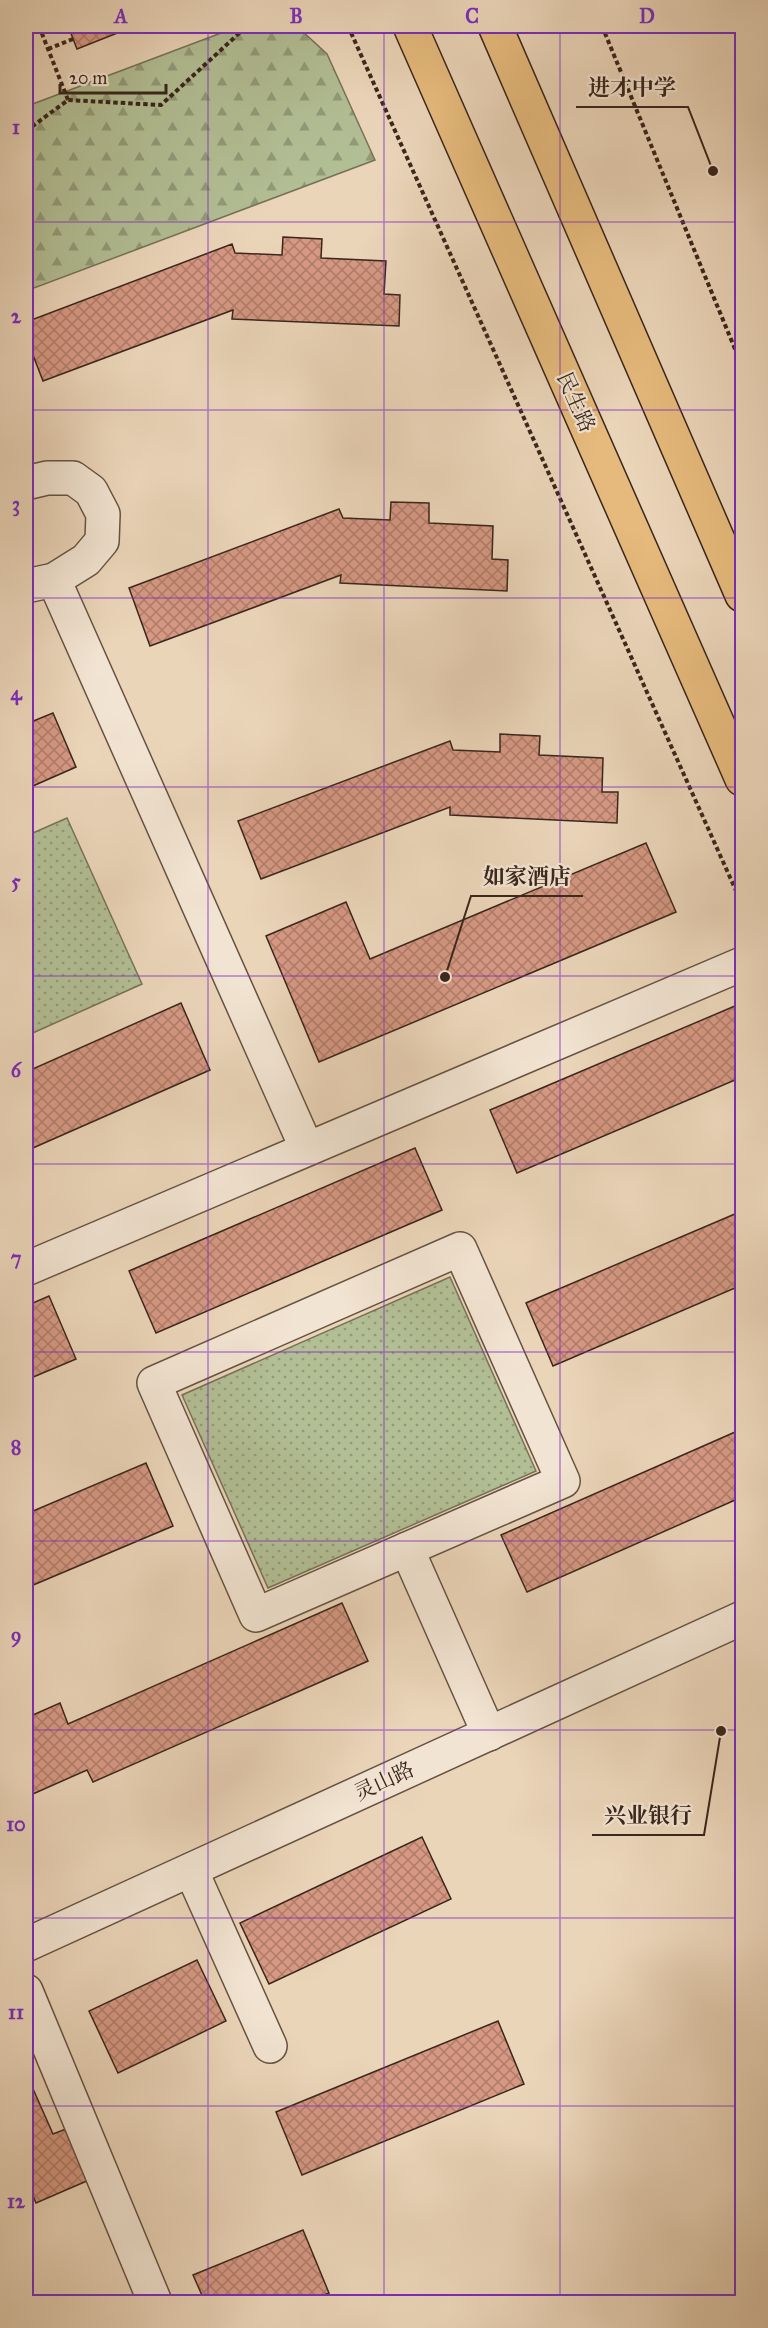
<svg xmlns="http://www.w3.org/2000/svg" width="768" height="2328" viewBox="0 0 768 2328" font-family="'IM FELL Great Primer','Noto Serif SC',serif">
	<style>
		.grass { fill: url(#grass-dots); stroke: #767258; stroke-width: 1.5 }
		.forest { fill: url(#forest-firs); stroke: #767258; stroke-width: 1.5 }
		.building { fill: url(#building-cross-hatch); stroke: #39261c; stroke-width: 1.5 }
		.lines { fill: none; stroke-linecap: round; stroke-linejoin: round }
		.minor-casing { stroke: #665243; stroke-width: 36 }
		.major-casing { stroke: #39261c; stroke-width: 36 }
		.path { stroke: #39261c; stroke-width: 4; stroke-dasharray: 4.5 3; stroke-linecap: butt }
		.minor { stroke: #f2e4d2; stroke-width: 33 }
		.major { stroke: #e6ba7c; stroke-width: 33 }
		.grid { fill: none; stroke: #7b2cbf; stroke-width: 1.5; stroke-opacity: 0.55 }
		.labels { text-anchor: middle; stroke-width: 4.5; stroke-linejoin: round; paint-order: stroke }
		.street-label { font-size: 21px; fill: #39261c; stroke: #f2e4d2 }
		.leader { fill: none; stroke: #39261c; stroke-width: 2 }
		.callout-dot { fill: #39261c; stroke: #f2e4d2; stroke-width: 2 }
		.callout-label { font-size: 22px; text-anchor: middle; font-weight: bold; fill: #39261c; stroke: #f2e4d2; stroke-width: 4.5; stroke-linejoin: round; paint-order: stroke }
		.neatline { fill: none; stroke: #7b2cbf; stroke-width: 2 }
		.grid-label { font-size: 20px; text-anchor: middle; font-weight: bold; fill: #7b2cbf }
	</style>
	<defs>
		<pattern id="grass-dots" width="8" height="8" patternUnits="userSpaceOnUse" patternTransform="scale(1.5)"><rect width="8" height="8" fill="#b2be94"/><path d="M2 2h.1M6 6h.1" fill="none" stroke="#929a78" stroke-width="1.8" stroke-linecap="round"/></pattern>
		<pattern id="forest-firs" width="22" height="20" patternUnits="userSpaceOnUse" patternTransform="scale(1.5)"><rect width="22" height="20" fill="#b2be94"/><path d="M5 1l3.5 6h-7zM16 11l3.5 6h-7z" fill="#929a78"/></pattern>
		<pattern id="building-cross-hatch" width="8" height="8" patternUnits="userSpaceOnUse" patternTransform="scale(1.5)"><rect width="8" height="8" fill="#d69883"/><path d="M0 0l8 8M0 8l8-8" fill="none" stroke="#af7c6a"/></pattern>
	</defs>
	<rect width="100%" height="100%" fill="#ebd5b9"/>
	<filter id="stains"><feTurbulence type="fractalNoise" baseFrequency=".00333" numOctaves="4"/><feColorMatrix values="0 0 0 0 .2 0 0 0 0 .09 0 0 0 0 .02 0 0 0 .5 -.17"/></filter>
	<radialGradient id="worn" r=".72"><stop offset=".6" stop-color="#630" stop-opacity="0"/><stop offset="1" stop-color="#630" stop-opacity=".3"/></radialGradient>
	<g class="grass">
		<polygon points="67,818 142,984 26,1036 26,836"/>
		<polygon points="450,1277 536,1471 268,1588 182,1395"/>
	</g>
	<polygon class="forest" points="249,26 283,26 302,31 327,54 375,160 26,291 26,95 30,105 237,27"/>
	<g class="building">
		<polygon points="68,26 135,26 77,49"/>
		<polygon points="283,237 322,239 321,258 386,261 384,294 400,295 399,326 232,319 233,310 43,381 26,337 26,322 232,244 235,253 282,255"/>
		<polygon points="391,502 429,503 429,523 493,526 492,559 508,560 507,591 340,583 341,575 150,646 129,588 339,509 343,518 390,520"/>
		<polygon points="53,713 76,767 26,789 26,724"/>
		<polygon points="500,734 540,736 539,755 603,758 602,792 618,792 617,823 450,815 450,807 261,879 238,821 450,741 453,750 500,752"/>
		<polygon points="646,843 676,912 319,1062 266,936 346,902 370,959"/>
		<polygon points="181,1003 210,1070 26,1151 26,1072"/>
		<polygon points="742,1003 742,1077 517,1173 490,1110"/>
		<polygon points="415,1148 442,1210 156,1333 129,1271"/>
		<polygon points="742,1211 742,1285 553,1366 526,1303"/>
		<polygon points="49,1296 76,1359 26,1380 26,1306"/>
		<polygon points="742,1429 742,1497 527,1592 501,1535"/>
		<polygon points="146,1463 173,1526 26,1588 26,1514"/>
		<polygon points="342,1603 368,1661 93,1782 87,1770 26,1797 26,1718 60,1703 68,1724"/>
		<polygon points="422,1837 451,1899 269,1984 240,1923"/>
		<polygon points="197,1960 226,2021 118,2073 89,2011"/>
		<polygon points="498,2021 524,2084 302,2175 276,2112"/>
		<polygon points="26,2073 53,2134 66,2129 89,2180 36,2203 26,2179"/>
		<polygon points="303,2230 329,2293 306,2302 205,2302 193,2275"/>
	</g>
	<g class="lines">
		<g class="minor-casing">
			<g id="minor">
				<polyline points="26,483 47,478 73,478 91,491 103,514 102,541 86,560 54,580 26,586"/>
				<polyline points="54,580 307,1149"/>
				<polygon points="460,1249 563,1481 256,1615 154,1383"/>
				<polyline points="26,1269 742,964"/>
				<polyline points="407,1549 489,1734"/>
				<polyline points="191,1870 270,2046"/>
				<polyline points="26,1945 742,1618"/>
				<polyline points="26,1991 155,2302"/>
			</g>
		</g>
		<g class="major-casing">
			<g id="major">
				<polyline points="410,26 742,779"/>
				<polyline points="495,26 742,595"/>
			</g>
		</g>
		<g class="path">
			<polyline points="39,26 68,100"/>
			<polyline points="348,26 742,904"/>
			<polyline points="602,26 742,366"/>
			<polyline points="48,49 73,39"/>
			<polyline points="26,131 68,100 161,105 247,26"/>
		</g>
		<use href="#minor" class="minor"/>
		<use href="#major" class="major"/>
	</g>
	<path class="grid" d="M208,26V2302M384,26V2302M560,26V2302M26,222H742M26,410H742M26,598H742M26,787H742M26,976H742M26,1164H742M26,1352H742M26,1541H742M26,1730H742M26,1918H742M26,2106H742"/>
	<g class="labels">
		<g class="street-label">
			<text transform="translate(576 402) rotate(66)" y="7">民生路</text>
			<text transform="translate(384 1781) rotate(-25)" y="7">灵山路</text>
		</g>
	</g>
	<path class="leader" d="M713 171L688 107H576M445 977L471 896H583M721 1731L704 1835H592"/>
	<g class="callout-dot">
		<circle cx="713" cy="171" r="6"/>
		<circle cx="445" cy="977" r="6"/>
		<circle cx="721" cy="1731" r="6"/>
	</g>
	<g class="callout-label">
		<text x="632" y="95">进才中学</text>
		<text x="527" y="884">如家酒店</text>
		<text x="648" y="1823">兴业银行</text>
	</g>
	<rect width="768" height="2328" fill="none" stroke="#ebd5b9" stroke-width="66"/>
	<path d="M60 84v9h106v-9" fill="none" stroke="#39261c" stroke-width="3"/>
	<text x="69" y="84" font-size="18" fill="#39261c" stroke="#f2e4d2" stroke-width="4.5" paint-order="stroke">20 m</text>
	<rect x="33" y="33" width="702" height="2262" class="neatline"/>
	<g class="grid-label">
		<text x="121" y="23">A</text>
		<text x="296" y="23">B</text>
		<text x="472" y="23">C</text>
		<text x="647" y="23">D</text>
		<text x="16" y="134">1</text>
		<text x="16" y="323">2</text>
		<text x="16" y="511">3</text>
		<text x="16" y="700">4</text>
		<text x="16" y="888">5</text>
		<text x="16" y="1077">6</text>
		<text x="16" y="1265">7</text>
		<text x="16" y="1454">8</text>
		<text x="16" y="1642">9</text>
		<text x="16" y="1831">10</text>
		<text x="16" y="2019">11</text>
		<text x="16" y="2208">12</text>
	</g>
	<rect width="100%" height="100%" filter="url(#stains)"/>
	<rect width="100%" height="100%" fill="url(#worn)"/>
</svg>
